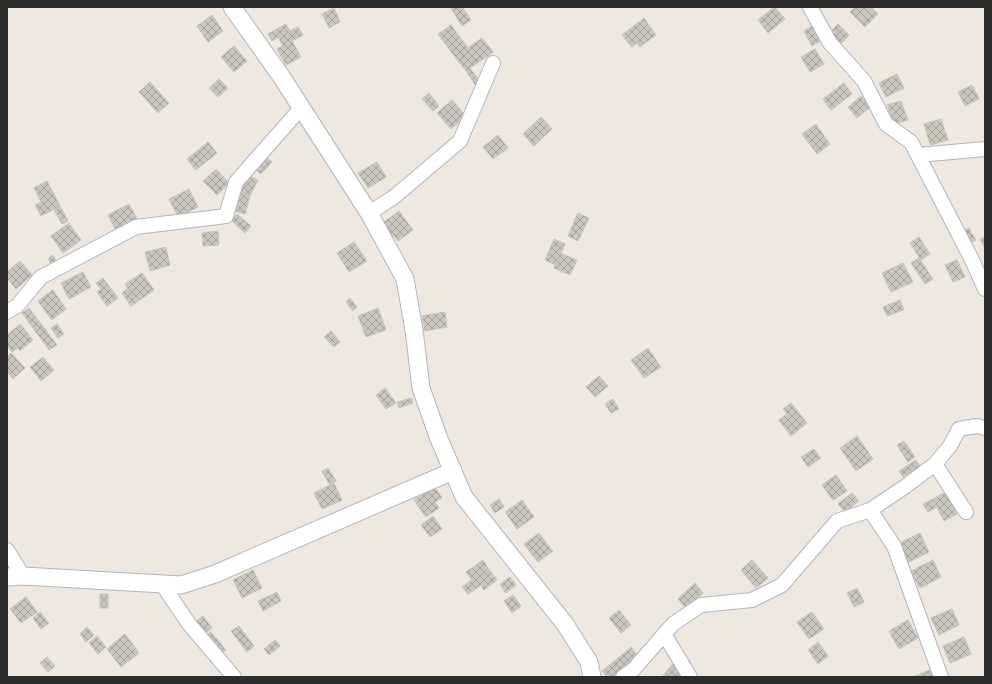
<svg xmlns="http://www.w3.org/2000/svg" width="992" height="684" viewBox="0 0 992 684" font-family="Lato,sans-serif">
	<style>
		.building { fill: url(#building-cross-hatch); stroke: #c9c4b9 }
		.lines { fill: none; stroke-linecap: round; stroke-linejoin: round }
		.minor-casing { stroke: #b3b5bf; stroke-width: 16 }
		.tertiary-casing { stroke: #b3b5bf; stroke-width: 19 }
		.minor { stroke: #fff; stroke-width: 14 }
		.tertiary { stroke: #fff; stroke-width: 17 }
	</style>
	<defs>
		<pattern id="building-cross-hatch" width="8" height="8" patternUnits="userSpaceOnUse"><rect width="8" height="8" fill="#c9c5bf"/><path d="M0 0l8 8M0 8l8-8" fill="none" stroke="#a4a09c"/></pattern>
	</defs>
	<rect width="100%" height="100%" fill="#eee8e0"/>
	<g class="building">
		<polygon points="450,7 462,7 471,20 462,26"/>
		<polygon points="774,7 775,7 785,19 768,33 758,20"/>
		<polygon points="855,7 871,7 872,8 859,21 850,12"/>
		<polygon points="334,8 340,22 329,28 322,14"/>
		<polygon points="872,8 878,14 865,27 859,21"/>
		<polygon points="212,15 223,31 208,42 197,26"/>
		<polygon points="644,18 656,35 640,47 637,43 632,47 622,35"/>
		<polygon points="286,24 290,31 272,41 268,34"/>
		<polygon points="838,24 849,35 838,47 826,36"/>
		<polygon points="451,25 468,48 455,57 438,34"/>
		<polygon points="812,26 820,41 812,46 804,31"/>
		<polygon points="298,27 303,35 283,46 278,37"/>
		<polygon points="482,38 493,52 466,71 455,57"/>
		<polygon points="292,41 301,57 286,65 277,49"/>
		<polygon points="234,46 247,61 234,72 221,57"/>
		<polygon points="815,49 824,64 810,72 801,57"/>
		<polygon points="470,68 481,83 476,86 466,71"/>
		<polygon points="897,74 904,88 886,97 879,83"/>
		<polygon points="219,79 228,88 218,97 209,88"/>
		<polygon points="150,82 169,103 158,113 139,92"/>
		<polygon points="844,83 852,94 831,110 823,99"/>
		<polygon points="972,85 979,99 965,106 958,92"/>
		<polygon points="429,93 439,106 433,111 422,99"/>
		<polygon points="861,96 870,107 857,118 848,107"/>
		<polygon points="452,100 466,116 451,129 437,113"/>
		<polygon points="901,101 908,120 894,124 887,105"/>
		<polygon points="541,117 552,129 534,146 523,134"/>
		<polygon points="941,119 948,140 930,145 924,124"/>
		<polygon points="816,124 830,144 817,154 802,134"/>
		<polygon points="498,135 508,148 493,159 483,147"/>
		<polygon points="208,142 217,153 196,170 187,159"/>
		<polygon points="266,157 272,162 261,174 255,169"/>
		<polygon points="377,162 386,177 368,188 358,173"/>
		<polygon points="216,169 229,183 217,195 203,181"/>
		<polygon points="249,176 258,180 250,196 240,193"/>
		<polygon points="47,181 60,206 47,213 34,188"/>
		<polygon points="189,189 198,207 178,217 169,199"/>
		<polygon points="240,193 250,196 245,214 235,211"/>
		<polygon points="41,202 47,213 41,216 35,205"/>
		<polygon points="129,204 137,219 116,230 108,215"/>
		<polygon points="60,206 68,221 62,224 54,210"/>
		<polygon points="399,211 413,230 398,241 393,235 390,238 385,231 388,229 384,222"/>
		<polygon points="578,213 589,218 578,241 568,236"/>
		<polygon points="237,214 251,226 245,233 231,220"/>
		<polygon points="69,223 81,240 63,253 51,236"/>
		<polygon points="969,228 976,240 968,245 961,232"/>
		<polygon points="218,231 219,245 203,246 202,233"/>
		<polygon points="919,237 930,254 921,260 910,243"/>
		<polygon points="985,237 985,249 980,239"/>
		<polygon points="554,239 565,244 556,265 545,260"/>
		<polygon points="354,242 367,261 349,272 337,253"/>
		<polygon points="166,247 170,265 150,271 145,252"/>
		<polygon points="560,253 577,260 570,275 554,268"/>
		<polygon points="52,255 59,264 54,268 48,259"/>
		<polygon points="919,258 933,279 925,284 911,263"/>
		<polygon points="957,260 965,277 953,282 945,265"/>
		<polygon points="20,261 32,275 16,289 7,278 7,272"/>
		<polygon points="903,263 913,282 891,292 882,273"/>
		<polygon points="83,272 91,287 75,296 67,280"/>
		<polygon points="142,273 154,290 137,302 125,284"/>
		<polygon points="103,278 118,298 107,306 97,292 101,289 96,283"/>
		<polygon points="67,280 75,296 69,299 61,283"/>
		<polygon points="128,288 137,302 131,306 122,293"/>
		<polygon points="53,290 66,309 52,320 38,301"/>
		<polygon points="350,298 357,307 353,311 346,302"/>
		<polygon points="900,300 904,310 887,316 883,307"/>
		<polygon points="29,308 57,345 49,350 22,313"/>
		<polygon points="378,308 386,330 366,337 358,316"/>
		<polygon points="445,312 447,327 425,331 422,316"/>
		<polygon points="20,324 33,340 20,351 18,348 12,352 7,345 7,335"/>
		<polygon points="57,324 64,334 58,338 51,328"/>
		<polygon points="331,331 340,342 334,347 324,337"/>
		<polygon points="648,348 661,367 644,378 631,360"/>
		<polygon points="11,353 25,368 13,379 7,372 7,357"/>
		<polygon points="43,357 54,370 41,381 30,367"/>
		<polygon points="599,376 608,386 595,397 586,387"/>
		<polygon points="385,388 396,403 386,409 376,395"/>
		<polygon points="412,398 413,403 399,408 397,402"/>
		<polygon points="613,399 619,409 611,413 605,404"/>
		<polygon points="791,403 807,423 791,436 779,420 787,414 783,409"/>
		<polygon points="857,436 873,459 856,471 840,448"/>
		<polygon points="904,441 915,457 908,462 897,445"/>
		<polygon points="814,449 821,458 808,467 801,457"/>
		<polygon points="916,460 920,466 903,477 899,471"/>
		<polygon points="328,468 336,481 329,484 322,471"/>
		<polygon points="836,475 847,491 833,500 822,485"/>
		<polygon points="334,483 342,500 322,509 314,493"/>
		<polygon points="434,486 442,498 435,502 439,508 426,517 414,500"/>
		<polygon points="946,492 957,514 944,521 933,499"/>
		<polygon points="852,493 859,501 845,512 838,504"/>
		<polygon points="499,499 504,507 495,513 490,505"/>
		<polygon points="933,499 937,507 928,512 923,504"/>
		<polygon points="522,500 534,517 517,529 505,512"/>
		<polygon points="433,516 442,529 430,537 421,525"/>
		<polygon points="539,533 548,545 533,556 524,544"/>
		<polygon points="920,533 929,552 907,563 898,544"/>
		<polygon points="548,545 553,551 538,562 533,556"/>
		<polygon points="483,560 488,568 472,580 466,572"/>
		<polygon points="752,560 768,578 756,588 741,570"/>
		<polygon points="933,560 941,577 920,588 911,571"/>
		<polygon points="488,568 497,580 484,590 481,585 468,594 462,587"/>
		<polygon points="253,570 262,588 242,598 233,580"/>
		<polygon points="510,577 516,585 506,593 500,584"/>
		<polygon points="695,583 703,593 686,608 678,599"/>
		<polygon points="857,588 864,602 854,607 847,593"/>
		<polygon points="277,592 281,601 263,611 258,601"/>
		<rect x="100" y="594" width="8" height="14"/>
		<polygon points="513,595 521,606 512,613 504,601"/>
		<polygon points="26,597 37,612 21,623 10,609"/>
		<polygon points="952,609 959,625 939,635 931,618"/>
		<polygon points="619,610 631,625 621,633 609,618"/>
		<polygon points="40,612 49,623 41,629 33,618"/>
		<polygon points="812,612 824,629 809,639 797,622"/>
		<polygon points="203,616 212,628 200,637 191,625"/>
		<polygon points="908,620 918,638 899,649 889,631"/>
		<polygon points="239,626 254,646 247,652 231,631"/>
		<polygon points="87,627 94,635 86,642 80,634"/>
		<polygon points="211,632 226,650 218,656 203,638"/>
		<polygon points="125,634 139,653 121,667 107,649"/>
		<polygon points="97,636 106,647 98,654 89,643"/>
		<polygon points="964,637 971,654 950,663 943,646"/>
		<polygon points="275,640 280,646 269,655 264,649"/>
		<polygon points="818,642 828,656 818,664 808,650"/>
		<polygon points="631,647 640,659 626,671 617,659"/>
		<polygon points="47,657 55,666 48,672 40,663"/>
		<polygon points="617,659 626,671 618,677 607,677 602,671"/>
		<polygon points="675,661 683,667 679,672 684,677 662,677"/>
		<polygon points="932,669 935,677 913,677"/>
	</g>
	<g class="lines">
		<g class="minor-casing">
			<g id="minor">
				<polyline points="810,7 830,43 864,81 886,124 911,142 971,258 985,289"/>
				<polyline points="918,155 985,149"/>
				<polyline points="369,213 394,197 460,141 493,63"/>
				<polyline points="7,312 17,306 41,277 136,227 226,216 236,182 301,108"/>
				<polyline points="935,464 966,512"/>
				<polyline points="870,510 894,546 941,677"/>
				<polyline points="7,550 23,576"/>
				<polyline points="162,584 189,624 234,677"/>
				<polyline points="664,634 690,677"/>
				<polyline points="623,677 633,670 673,624 701,605 752,600 782,585 837,521 870,510 906,486 935,464 950,446 959,429 977,426 985,428"/>
			</g>
		</g>
		<g class="tertiary-casing">
			<g id="tertiary">
				<polyline points="232,7 281,76 369,213 405,279 414,330 421,388 439,439 464,497 565,624 589,662 592,677"/>
				<polyline points="7,577 23,576 181,585 215,574 453,471"/>
			</g>
		</g>
		<use href="#minor" class="minor"/>
		<use href="#tertiary" class="tertiary"/>
	</g>
	<rect width="992" height="684" fill="none" stroke="#2d2d2d" stroke-width="16"/>
</svg>
